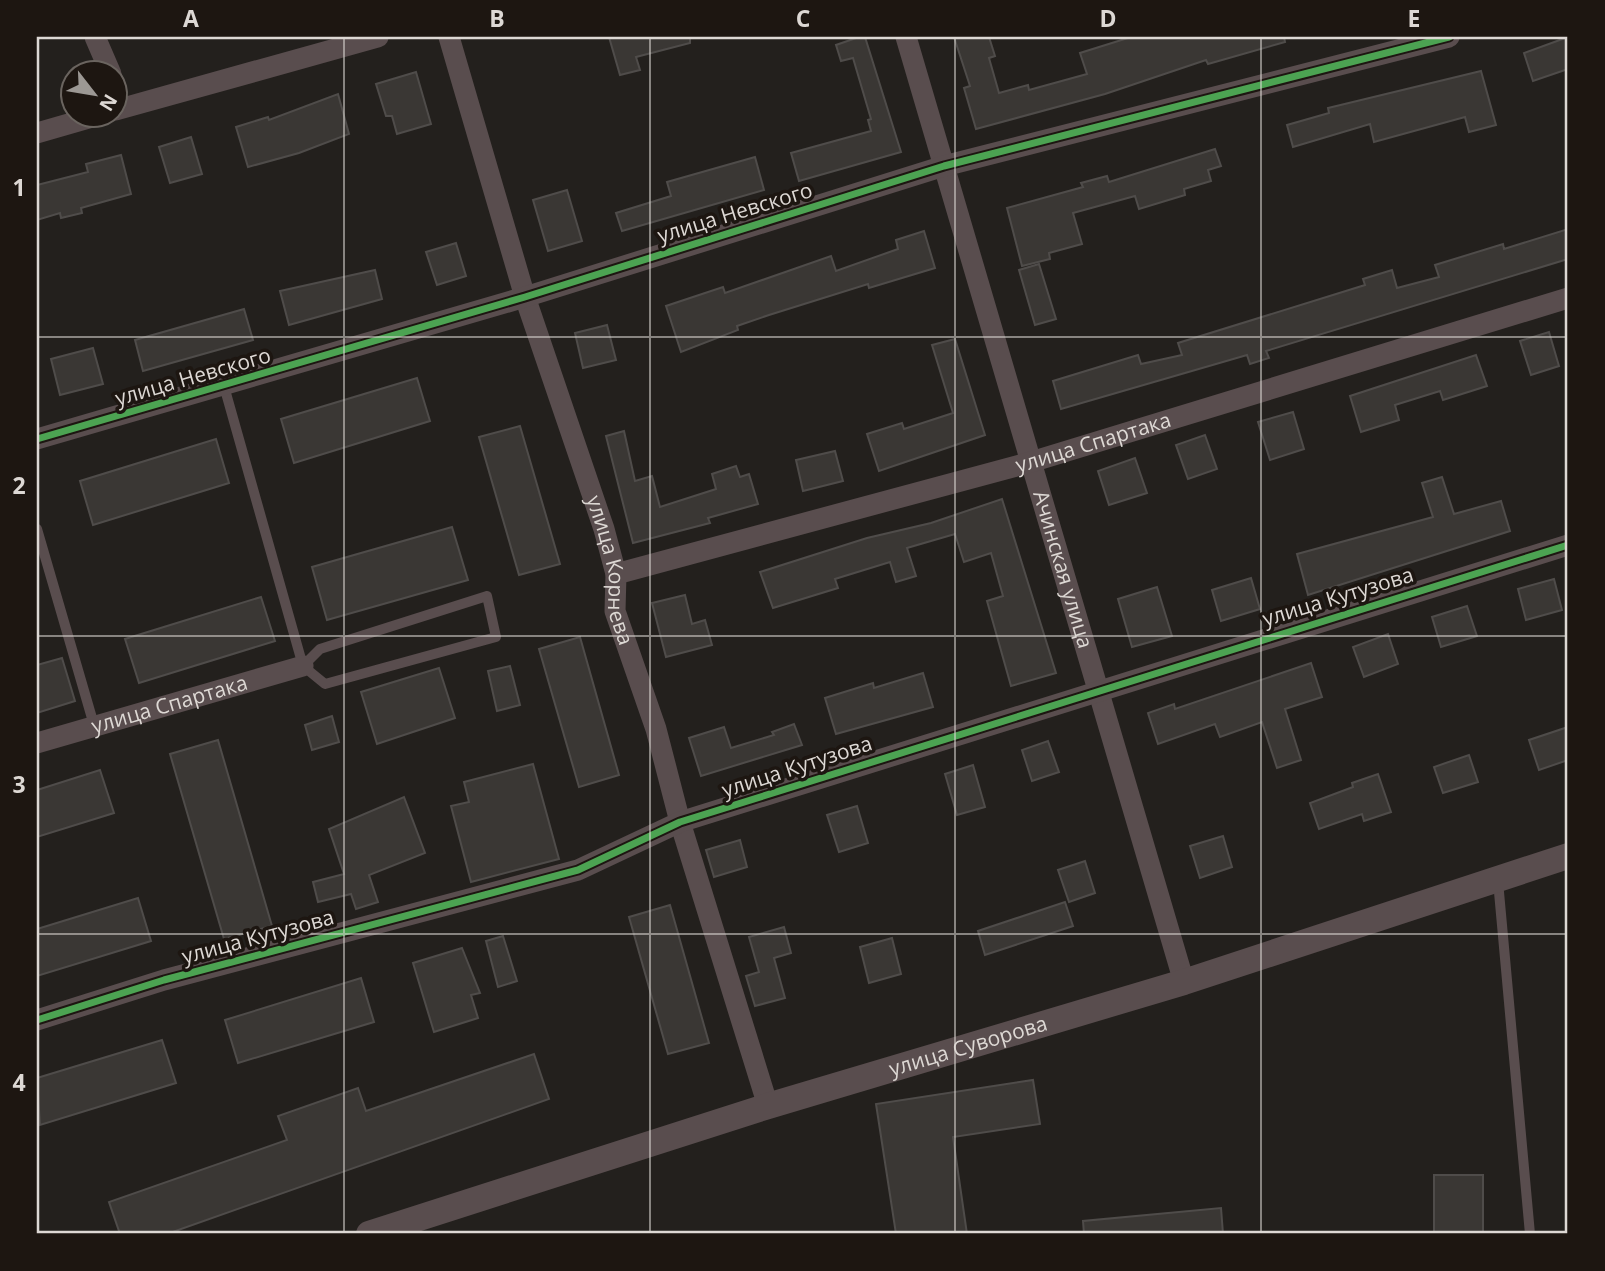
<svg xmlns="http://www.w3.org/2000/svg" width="1605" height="1271" viewBox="0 0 1605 1271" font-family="'Open Sans',sans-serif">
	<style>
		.building { fill: #3a3734; stroke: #4f4c4a; stroke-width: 2 }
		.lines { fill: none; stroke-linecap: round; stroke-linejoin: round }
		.service { stroke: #594d4e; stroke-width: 10 }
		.minor { stroke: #594d4e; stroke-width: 21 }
		.tertiary { stroke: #594d4e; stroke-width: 26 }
		.cycleway-casing { stroke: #1d1611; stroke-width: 11 }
		.cycleway { stroke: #4ca352; stroke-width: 7 }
		.grid { fill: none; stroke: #ddd8d4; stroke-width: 2; stroke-opacity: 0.55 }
		.labels { text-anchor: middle; stroke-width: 7; stroke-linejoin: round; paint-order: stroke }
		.street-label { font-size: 21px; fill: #ddd8d4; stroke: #1d1611 }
		.neatline { fill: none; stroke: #ddd8d4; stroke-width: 2.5 }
		.grid-label { font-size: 23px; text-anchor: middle; font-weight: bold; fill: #ddd8d4 }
	</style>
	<rect width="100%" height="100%" fill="#23201d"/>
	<g class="building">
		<polygon points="609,37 690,37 690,43 636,57 640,70 620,75"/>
		<polygon points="859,37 865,37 901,152 799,181 791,153 871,131 868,120 871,119 853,58 841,61 836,45"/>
		<polygon points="954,37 989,37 995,56 989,58 999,93 1028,85 1029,90 1087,74 1080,53 1131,37 1284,37 1285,42 1208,64 1206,60 1105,94 976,129 964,88 970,86"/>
		<polygon points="1568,37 1568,69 1533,81 1524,53"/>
		<polygon points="1481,71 1496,125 1469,132 1465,117 1374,142 1370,124 1293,147 1287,125 1329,113 1328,108"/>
		<polygon points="416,72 431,124 397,134 392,116 386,116 376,84"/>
		<polygon points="338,94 349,134 299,153 248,167 236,127 268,117 269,120"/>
		<polygon points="191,137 202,174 170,183 159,147"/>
		<polygon points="1215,149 1221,166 1208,170 1211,181 1184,189 1185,195 1139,209 1135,196 1073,213 1082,244 1049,253 1050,259 1022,266 1007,208 1083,187 1081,183 1107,176 1109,182"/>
		<polygon points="121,155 131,194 81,208 82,213 61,218 60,213 37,220 37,185 88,172 86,164"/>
		<polygon points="755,157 764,190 622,231 616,213 671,196 667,182"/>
		<polygon points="567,190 582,241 548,251 533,200"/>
		<polygon points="1568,229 1568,259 1266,351 1269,358 1250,364 1247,355 1061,409 1053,381 1138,355 1141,364 1182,355 1178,343 1365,285 1363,279 1392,270 1397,288 1439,277 1435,265 1503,244 1504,249"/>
		<polygon points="924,231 935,268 869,288 868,284 769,315 737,326 738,330 681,352 666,306 723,287 725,293 831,256 836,271 898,249 896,240"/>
		<polygon points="456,243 466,276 437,285 426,252"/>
		<polygon points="1039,264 1056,319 1035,325 1019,270"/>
		<polygon points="375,270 382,299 289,325 280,291"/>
		<polygon points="244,309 253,340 143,371 135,340"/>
		<polygon points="607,325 616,360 583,368 575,333"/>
		<polygon points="1549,332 1559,366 1531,375 1520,341"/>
		<polygon points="955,339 985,435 879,471 867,434 902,423 904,429 953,413 932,345"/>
		<polygon points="93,348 103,384 60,395 51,359"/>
		<polygon points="1476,355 1487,386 1443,400 1440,391 1395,405 1399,420 1361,432 1350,396"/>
		<polygon points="417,378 430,421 294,463 281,419"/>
		<polygon points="1293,412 1304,449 1270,460 1258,422"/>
		<polygon points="520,426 560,564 519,575 479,437"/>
		<polygon points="624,431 635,481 652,476 660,507 716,489 712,474 736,466 740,477 749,474 758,504 708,518 710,523 633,543 606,436"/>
		<polygon points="1205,435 1217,469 1188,479 1176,445"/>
		<polygon points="216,439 229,483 93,525 80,481"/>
		<polygon points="835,451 843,481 803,491 796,460"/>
		<polygon points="1135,458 1147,493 1109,505 1098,471"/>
		<polygon points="1442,477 1454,514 1501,501 1510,531 1308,595 1297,554 1433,517 1422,483"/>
		<polygon points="1002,499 1056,673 1011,686 987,601 1003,596 991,553 964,562 955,534 907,548 916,576 896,582 890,562 835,579 838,588 773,608 760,572 867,538 931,523"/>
		<polygon points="452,527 468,580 327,620 312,567"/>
		<polygon points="1251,578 1260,609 1221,621 1212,590"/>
		<polygon points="1554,579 1562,610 1526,620 1518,589"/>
		<polygon points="1157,587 1172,636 1132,647 1118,599"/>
		<polygon points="685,595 692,624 705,620 712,645 666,657 652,603"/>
		<polygon points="261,597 275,641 139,683 125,639"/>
		<polygon points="1467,606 1477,636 1441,647 1432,617"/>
		<polygon points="1388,634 1398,664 1364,677 1353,647"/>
		<polygon points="580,637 619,775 579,787 539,649"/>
		<polygon points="62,658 75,701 37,713 37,665"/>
		<polygon points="1311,663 1322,697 1285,709 1301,760 1277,768 1262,722 1220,737 1215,724 1158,744 1148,713 1174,704 1175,709"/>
		<polygon points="510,666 520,705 497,711 488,671"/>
		<polygon points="439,668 455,718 377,744 361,692"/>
		<polygon points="923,673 933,707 836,734 825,698 873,683 874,688"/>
		<polygon points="332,716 339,742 312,750 305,725"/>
		<polygon points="794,724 802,745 701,776 689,738 724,727 731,748 774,735 772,732"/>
		<polygon points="1568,727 1568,760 1539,770 1529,740"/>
		<polygon points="218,740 272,926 224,939 170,754"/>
		<polygon points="1048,741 1059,772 1032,781 1022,750"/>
		<polygon points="1469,755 1478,782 1443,793 1434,767"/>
		<polygon points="533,764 559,859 471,882 451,806 469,802 464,782"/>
		<polygon points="973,765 985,807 957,815 945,774"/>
		<polygon points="100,770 114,813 37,837 37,790"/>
		<polygon points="1378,774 1391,812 1364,821 1362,814 1319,829 1310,803 1353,787 1352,783"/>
		<polygon points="404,797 425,853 369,875 378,902 356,909 351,894 318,902 313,882 344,874 329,829"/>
		<polygon points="857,806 868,843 839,852 827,815"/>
		<polygon points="1223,836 1232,867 1200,878 1190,846"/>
		<polygon points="740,840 747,867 714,877 706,850"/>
		<polygon points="1085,861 1095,893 1069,902 1058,870"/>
		<polygon points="138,898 151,941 37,976 37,929"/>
		<polygon points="1065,902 1073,926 985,955 978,931"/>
		<polygon points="670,905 709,1043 668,1054 629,917"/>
		<polygon points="784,927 791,953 774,958 785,998 755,1006 746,976 759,972 749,937"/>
		<polygon points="503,936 517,981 498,987 486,941"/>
		<polygon points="892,938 901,974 869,983 860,947"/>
		<polygon points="462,948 480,993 471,995 478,1018 434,1032 413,963"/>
		<polygon points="361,978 374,1022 238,1063 225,1020"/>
		<polygon points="162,1040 176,1083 40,1125 37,1078"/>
		<polygon points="534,1054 549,1099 167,1234 120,1234 109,1202 287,1140 278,1116 358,1088 366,1111"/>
		<polygon points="1033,1080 1040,1124 953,1137 967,1234 896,1234 876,1104"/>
		<rect x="1434" y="1175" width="49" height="59"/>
		<polygon points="1221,1208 1223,1234 1084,1234 1083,1221"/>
	</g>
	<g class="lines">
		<g class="service">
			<polyline points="224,386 303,666 325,684 496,637 487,596 320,649 303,666"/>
			<polyline points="37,529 94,725"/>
			<polyline points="1498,881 1530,1234"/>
		</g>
		<g class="minor">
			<polyline points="95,37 111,74"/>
			<path id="s1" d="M449,37L525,297L604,529L616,574L615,611L656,729L680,822L768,1106"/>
			<path id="s2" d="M906,37L1184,982"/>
			<polyline points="116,110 378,37"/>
			<polyline points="37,133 96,116"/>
			<polyline points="37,439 525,297 944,166 1449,37"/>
			<path id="s3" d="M616,574L1031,462L1568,298"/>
			<path id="s4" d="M37,743L303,666"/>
			<polyline points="37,1020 164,980 578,870 680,822 1568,545"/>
		</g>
		<path class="tertiary" id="s5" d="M369,1234L768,1106L1184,982L1568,856"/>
		<g class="cycleway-casing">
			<g id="cycleway">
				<polyline points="37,439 525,297 944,166 1449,37"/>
				<polyline points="37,1020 164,980 578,870 680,822 1568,545"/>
			</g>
		</g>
		<use href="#cycleway" class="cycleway"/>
	</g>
	<path class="grid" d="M344,37V1234M650,37V1234M955,37V1234M1261,37V1234M37,337H1568M37,636H1568M37,934H1568"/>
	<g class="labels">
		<g class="street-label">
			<text transform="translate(735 213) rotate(-17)" y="7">улица Невского</text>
			<text transform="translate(193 377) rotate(-16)" y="7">улица Невского</text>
			<text dy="7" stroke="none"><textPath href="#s3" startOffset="495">улица Спартака</textPath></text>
			<text dy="7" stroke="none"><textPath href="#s2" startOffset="555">Ачинская улица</textPath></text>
			<text dy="7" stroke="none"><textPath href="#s1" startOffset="558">улица Корнева</textPath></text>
			<text transform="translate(1338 597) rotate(-17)" y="7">улица Кутузова</text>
			<text dy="7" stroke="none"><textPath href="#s4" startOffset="138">улица Спартака</textPath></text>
			<text transform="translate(797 767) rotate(-18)" y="7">улица Кутузова</text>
			<text transform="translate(258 937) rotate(-15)" y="7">улица Кутузова</text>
			<text dy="7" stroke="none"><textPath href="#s5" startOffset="628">улица Суворова</textPath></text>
		</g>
	</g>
	<rect width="1605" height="1271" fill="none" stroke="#1d1611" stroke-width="77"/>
	<g transform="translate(94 94) rotate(121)"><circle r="33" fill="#1d1611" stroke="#6a645f" stroke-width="2"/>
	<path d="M0-5L12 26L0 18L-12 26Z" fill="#9c9894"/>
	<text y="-10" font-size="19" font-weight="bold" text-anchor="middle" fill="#ddd8d4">N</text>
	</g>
	<rect x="38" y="38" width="1528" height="1194" class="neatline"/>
	<g class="grid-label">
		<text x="191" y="27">A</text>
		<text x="497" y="27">B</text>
		<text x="803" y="27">C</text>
		<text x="1108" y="27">D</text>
		<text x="1414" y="27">E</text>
		<text x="19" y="196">1</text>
		<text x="19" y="494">2</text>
		<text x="19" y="793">3</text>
		<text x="19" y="1091">4</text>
	</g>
</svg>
